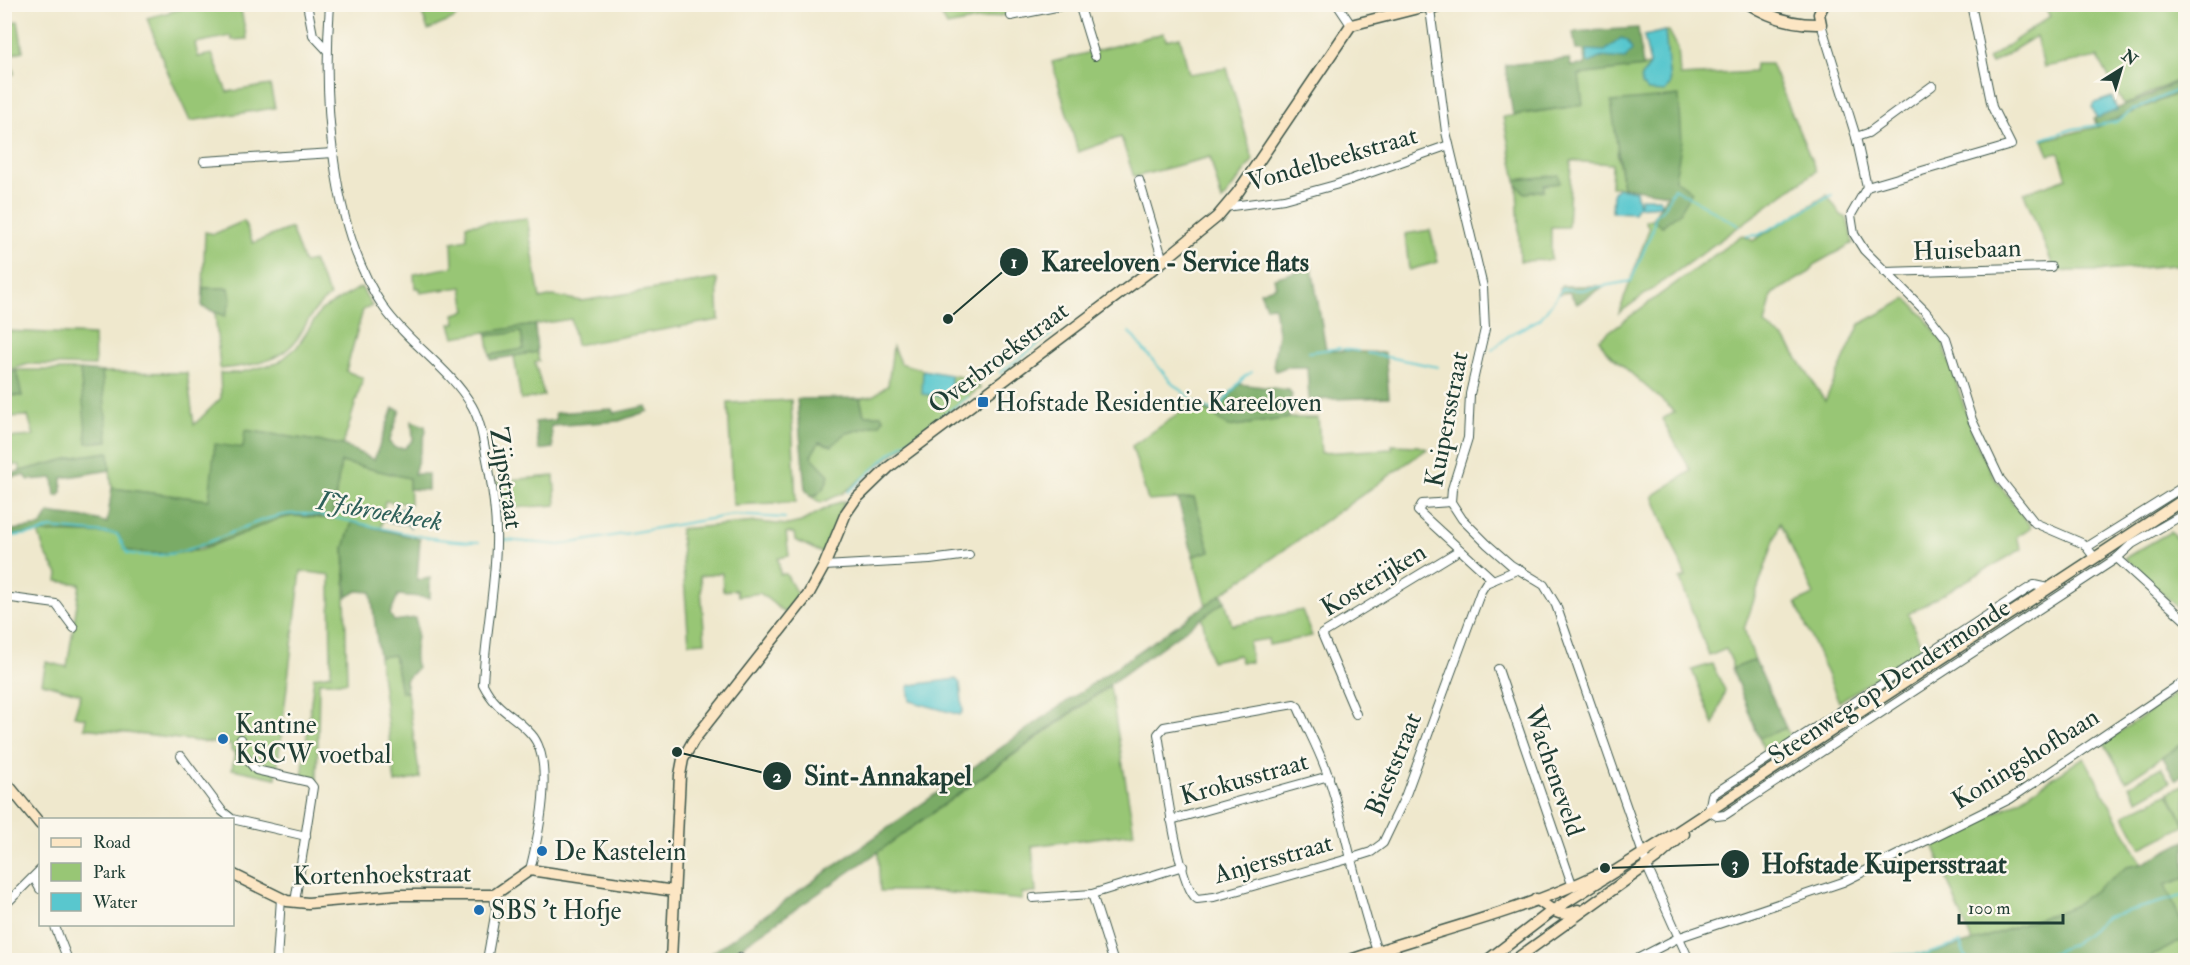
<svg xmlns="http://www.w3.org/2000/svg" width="2190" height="965" viewBox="0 0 2190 965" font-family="'IM FELL Double Pica',serif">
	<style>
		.green { fill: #98c675; stroke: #5c8254; stroke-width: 1.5 }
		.forest { fill: #7aab66; stroke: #4c744d; stroke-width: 1.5 }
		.water { fill: #59c7ce; stroke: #3c8281; stroke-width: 1.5 }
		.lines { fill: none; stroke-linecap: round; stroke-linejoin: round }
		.stream { stroke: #59c7ce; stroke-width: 2 }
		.street-casing { stroke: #3e574b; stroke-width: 10 }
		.secondary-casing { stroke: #3e574b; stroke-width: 13 }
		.street { stroke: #fff; stroke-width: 8 }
		.secondary { stroke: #fce6c4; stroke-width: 10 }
		.poi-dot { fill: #1f6fb2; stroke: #fbf7ec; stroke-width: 2 }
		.labels { text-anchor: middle; stroke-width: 5; stroke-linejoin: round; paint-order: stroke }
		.street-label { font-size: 26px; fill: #1f3d34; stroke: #fbf7ec }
		.poi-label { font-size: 26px; fill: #1f3d34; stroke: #fbf7ec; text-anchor: start }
		.water-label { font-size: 27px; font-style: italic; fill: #2e605a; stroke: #fbf7ec }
		.leader { fill: none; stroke: #1f3d34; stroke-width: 2 }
		.callout-dot { fill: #1f3d34; stroke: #fbf7ec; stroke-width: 2 }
		.mark-label { font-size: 18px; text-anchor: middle; font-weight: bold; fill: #fff }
		.callout-label { font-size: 27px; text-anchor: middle; font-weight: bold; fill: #1f3d34; stroke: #fbf7ec; stroke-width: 5; stroke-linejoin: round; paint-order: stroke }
	</style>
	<rect width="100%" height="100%" fill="#fbf7ec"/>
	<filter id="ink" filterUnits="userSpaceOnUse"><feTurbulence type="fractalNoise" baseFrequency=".0167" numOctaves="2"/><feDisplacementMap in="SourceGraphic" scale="12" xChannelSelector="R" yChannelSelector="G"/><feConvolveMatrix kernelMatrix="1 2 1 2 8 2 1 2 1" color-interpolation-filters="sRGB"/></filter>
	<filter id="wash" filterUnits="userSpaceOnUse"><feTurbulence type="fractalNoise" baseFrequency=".008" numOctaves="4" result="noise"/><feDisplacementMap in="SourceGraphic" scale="24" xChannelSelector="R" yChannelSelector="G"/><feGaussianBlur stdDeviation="1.35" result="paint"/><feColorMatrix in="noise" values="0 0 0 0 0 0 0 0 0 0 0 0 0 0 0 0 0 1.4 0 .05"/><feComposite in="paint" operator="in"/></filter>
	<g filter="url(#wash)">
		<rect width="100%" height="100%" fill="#efe8cd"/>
		<g class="green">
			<polygon points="196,5 228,5 230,12 241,10 247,39 232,40 231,36 195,43 198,57 212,54 227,92 270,85 275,108 190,121 165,66 147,18"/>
			<polygon points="419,5 457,5 459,13 454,19 428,30"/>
			<polygon points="936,5 1023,5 1025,11 947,26"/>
			<polygon points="2042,5 2185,5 2185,77 2124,105 2098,57 2044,67 2036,36 1991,64 1988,59 2050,16"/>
			<polygon points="5,11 6,23 18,21 23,51 10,55 14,74 5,76"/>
			<polygon points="1665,31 1669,31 1678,48 1680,76 1754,72 1755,64 1771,64 1816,171 1619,313 1649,229 1645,220 1652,219 1663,226 1682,140 1617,152 1623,187 1611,187 1612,164 1571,161 1568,227 1551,227 1551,260 1520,261 1517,185 1525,193 1544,190 1543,185 1559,176 1516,180 1503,117 1582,105 1578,75 1650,65 1643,74 1648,91 1656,91 1670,85"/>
			<polygon points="1164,33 1166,40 1180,37 1189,74 1227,68 1253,160 1222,201 1210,157 1134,177 1121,137 1078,152 1052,62"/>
			<polygon points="2185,90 2185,264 2103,271 2055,271 2024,193 2067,178 2059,153 2049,155 2043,140 2097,127"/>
			<polygon points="1827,195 1841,215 1847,218 1853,243 1815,264 1810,272 1772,294 1765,325 1786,340 1825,401 1860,324 1907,299 1923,315 1943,342 1976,443 1994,477 2031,527 2016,537 2022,549 1908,614 1922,648 1839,702 1796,603 1814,595 1780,523 1744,629 1755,660 1732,669 1732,662 1726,649 1709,656 1680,579 1686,577 1653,496 1691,471 1662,419 1675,412 1606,351 1599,339 1742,235 1753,241"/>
			<polygon points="527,218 540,299 553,296 582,301 717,279 719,320 576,345 571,319 454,337 450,324 456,323 454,314 466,311 462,287 420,293 420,288 415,288 414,274 453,267 452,242 467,239 466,225"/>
			<path d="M244,221L253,243L291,228L304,263L313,261L330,296C314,307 309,320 299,336C282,363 249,366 220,369L215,312L225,316L229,288H203L205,232L214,234Z"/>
			<polygon points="1430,230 1438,262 1409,270 1405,234"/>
			<polygon points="361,287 372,306 363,310 346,371 363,378 343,445 246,430 243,448 215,445 210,500 112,488 108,452 80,456 20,471 20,465 12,465 11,458 5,459 5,438 34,436 28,416 5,417 5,395 22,396 16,370 80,370 88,442 108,441 102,372 187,373 194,425 221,398 220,373 238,373 278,363 297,347 321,310"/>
			<polygon points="5,331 94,335 95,366 29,364 5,371"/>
			<polygon points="521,332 524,349 490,355 487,336"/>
			<polygon points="893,347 900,363 923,370 923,394 950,397 951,375 974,380 980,388 843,493 821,503 810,496 818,495 811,456 819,442 832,446 844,434 880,424 881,415 864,415 860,398 873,396 888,385"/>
			<polygon points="537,352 539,361 535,362 544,396 521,400 514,356"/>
			<polygon points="791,400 796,502 733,505 728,403"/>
			<polygon points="1193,404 1213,414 1228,427 1289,418 1318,418 1321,453 1392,449 1392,445 1418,446 1427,449 1206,605 1193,556 1210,551 1194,498 1148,501 1132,446"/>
			<polygon points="341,462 409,478 410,504 385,501 381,529 352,522 344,548 347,682 319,682 317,787 314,780 302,777 314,677 331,674 330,575 301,571 276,778 232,769 235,752 231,751 231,745 84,728 86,718 74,716 81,694 42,683 46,662 67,667 80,584 57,581 58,574 45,553 38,532 118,534 164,555 202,550 275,520 293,516 332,519"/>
			<polygon points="554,476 556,505 499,509 497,481"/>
			<polygon points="845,501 822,553 795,540 794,533 786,533 789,556 778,558 780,574 786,574 798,596 785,613 760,593 738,596 736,590 723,591 722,573 700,576 705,642 689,643 680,529 756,522 788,525 801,522 834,504"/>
			<polygon points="2170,532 2185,548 2185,615 2125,558"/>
			<polygon points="1225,601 1232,625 1302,610 1312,636 1269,645 1268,639 1249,642 1251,662 1241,662 1239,655 1211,661 1202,618"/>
			<polygon points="394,655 401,692 407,692 420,778 395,783 379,657"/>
			<polygon points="1712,664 1725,690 1714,725 1692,670"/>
			<polygon points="1110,686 1134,833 1032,846 1036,893 1022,893 1022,900 931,891 880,891 878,852"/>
			<polygon points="2185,687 2185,742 2126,781 2104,743"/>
			<polygon points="1786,728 1791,738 1765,753 1759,738"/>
			<polygon points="2084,757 2142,864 2127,867 2073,907 1972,942 1933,844 2013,804"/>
			<polygon points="2161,767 2170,782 2138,800 2129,786"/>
			<polygon points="2183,786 2185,791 2185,825 2169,792"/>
			<polygon points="2168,793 2185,826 2141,848 2124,815"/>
			<polygon points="2185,878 2185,930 2165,885"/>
			<polygon points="2185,939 2185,960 2144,960"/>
		</g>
		<g class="forest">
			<polygon points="1638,28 1643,67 1579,75 1583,105 1513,115 1505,65 1569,59 1571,66 1585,65 1584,50 1576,50 1573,32"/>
			<polygon points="2185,77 2185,90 2097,127 2094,118 2151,95"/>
			<polygon points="1679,96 1682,140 1675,179 1692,192 1680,212 1662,226 1652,219 1668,194 1623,187 1611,102"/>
			<polygon points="1559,175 1560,183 1544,185 1544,190 1525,193 1517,185 1516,180"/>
			<polygon points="1312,267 1326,350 1385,353 1389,397 1309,400 1307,367 1286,367 1276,371 1273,366 1278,333 1274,306 1266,307 1260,292 1276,286 1274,278"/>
			<polygon points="1561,286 1604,286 1577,304 1569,292 1559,294"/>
			<polygon points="203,288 229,288 231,300 225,316 202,307"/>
			<polygon points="535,325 537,352 491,360 490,355 524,349 521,332 487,336 486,332"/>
			<polygon points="16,370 22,396 5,395 5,376"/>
			<polygon points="80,370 102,372 108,441 87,443"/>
			<polygon points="1239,384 1289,390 1292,395 1288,408 1289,418 1228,427 1213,414"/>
			<path d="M860,398L864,415H881L884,419L880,424L844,434L832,446L819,442L811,456L829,475C826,486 822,494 810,496L805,489L797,399Z"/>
			<polygon points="646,406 648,411 619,421 551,426 553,448 539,450 535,422 556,420 555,413 612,409 614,413"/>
			<path d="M393,408L400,410L389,442L395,448H405L413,440L412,421L425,426L426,431L414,474H428V490L409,489V478L341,462L332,519C320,518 307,515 295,516C278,516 261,526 246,532C203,549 172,559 125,550L118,534C79,531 43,532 5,536V531L41,526L49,513C69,517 89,516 107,523L112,488L209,500L215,444L243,448L245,430L343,445L374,460Z"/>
			<polygon points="109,452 110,470 62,478 62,492 59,496 55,496 53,478 29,480 24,475 5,478 5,475 80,456"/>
			<polygon points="1194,498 1210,551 1193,556 1178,499"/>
			<path d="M352,522L420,539L417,580L430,578V598L398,595L390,614L394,621L415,618C422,636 410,650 417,668L405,681L407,692H401L394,655L379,657L371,592L357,591L347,597L344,548Z"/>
			<polygon points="1222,594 1225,601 878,852 722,960 702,960 1040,720"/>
			<polygon points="1755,660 1786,728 1759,738 1732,669"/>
			<polygon points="2185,742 2185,773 2175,780 2163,757"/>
			<polygon points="2185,841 2185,878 2165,885 2185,930 2185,939 2144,960 1879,960 1895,955 1927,954 1972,942 2072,907 2127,867 2142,864"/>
		</g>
		<g class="water">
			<polygon points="1665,31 1670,85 1665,92 1648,91 1642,85 1641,77 1650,65 1644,36"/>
			<polygon points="1621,38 1627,40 1632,50 1625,59 1601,57 1590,63 1587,62 1587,50 1605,51"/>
			<polygon points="2112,97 2117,110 2097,118 2092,107 2094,103"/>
			<polygon points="1619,188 1636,191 1639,205 1641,198 1660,198 1661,205 1637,207 1634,213 1612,212 1613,192"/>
			<polygon points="923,370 951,375 950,397 922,394"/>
			<polygon points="406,503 410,527 407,524 390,523 383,519 386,511 405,508"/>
			<polygon points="956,679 960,683 963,711 960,715 910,701 908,687 911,685"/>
		</g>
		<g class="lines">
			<g class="stream">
				<polyline points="2042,139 2073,129 2116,122 2133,110 2186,86"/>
				<polyline points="1747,236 1759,235 1832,195"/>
				<polyline points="1129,332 1172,383 1198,404"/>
				<polyline points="1343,349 1358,351"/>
				<polyline points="1492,350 1511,334 1540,319 1562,289 1581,290 1631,281 1653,229 1655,215 1664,208 1674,188 1739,226"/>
				<polyline points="1309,352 1340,348"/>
				<polyline points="1367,353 1438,367"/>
				<polyline points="1000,373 1052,334"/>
				<polyline points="1199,404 1215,412 1244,377 1252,372"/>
				<polyline points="848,492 890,454 968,397"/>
				<path d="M4,537L39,533L50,528L117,534L127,553C188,567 237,520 290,514C316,512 345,520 371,526C407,534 442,542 479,542"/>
				<polyline points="505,540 560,545 733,515 785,518"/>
				<polyline points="1879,960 1895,955 1927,954 1960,943 1967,960"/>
				<polyline points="2036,960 2075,943 2107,917 2186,895"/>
			</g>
		</g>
	</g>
	<g filter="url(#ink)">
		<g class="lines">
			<g class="street-casing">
				<g id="street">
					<polyline points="307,4 313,35 327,50"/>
					<path d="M330,4C323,97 330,230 384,308C409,344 450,368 472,406C480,420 483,438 486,454C492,483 497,514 496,544C495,591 485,637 483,684C498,713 513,713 531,734C556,761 538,838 530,870"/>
					<polyline points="1079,4 1095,56"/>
					<polyline points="1337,4 1351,25"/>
					<polyline points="1430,9 1446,132 1483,287 1485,329 1470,394 1468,438 1452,489 1451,502 1462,519 1487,544 1511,565 1544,585 1556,605 1649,871 1689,960"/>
					<polyline points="1011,16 1071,4"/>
					<polyline points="1821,24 1856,137 1867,187"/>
					<polyline points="1856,137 1868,133 1932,86"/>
					<polyline points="204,161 334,153"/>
					<polyline points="1139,180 1163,261"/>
					<polyline points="1867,187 1851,215 1854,234 1864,250 1925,311 1946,338 1972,420 2000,479 2035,523 2084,544 2095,558"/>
					<polyline points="1867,187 2011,145 1992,107 1971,4"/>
					<polyline points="1225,207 1284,199 1335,185 1449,145"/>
					<polyline points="1885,272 2051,267"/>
					<polyline points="1451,502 1422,504 1418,511 1493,580"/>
					<polyline points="2087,547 2186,485"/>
					<polyline points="2117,558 2186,621"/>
					<polyline points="824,566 930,560 969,555"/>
					<polyline points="2048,588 2034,585 2026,590 1712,795 1709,811 1717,816 1725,815 2117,558 2132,544 2186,513"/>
					<polyline points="4,597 56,604 74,628"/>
					<polyline points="1498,669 1573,887"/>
					<polyline points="1356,714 1322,634 1458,551"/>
					<polyline points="241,739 241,752 256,770 309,782 313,787 295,902"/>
					<polyline points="181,756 222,811 232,819 306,836"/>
					<polyline points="1171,820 1329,776"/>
					<polyline points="34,878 40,889"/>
					<polyline points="1092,894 1113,960"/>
					<polyline points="1033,898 1092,894 1183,866"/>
					<polyline points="4,906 40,870"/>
					<polyline points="54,924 68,960"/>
					<path d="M1377,951C1357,895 1348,836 1329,779C1322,755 1308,731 1298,707L1294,704L1164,727L1158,734C1163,762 1177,885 1197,899L1214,897L1352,858L1371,852L1383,843L1405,797L1481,591L1486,583L1519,569"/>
					<polyline points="277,960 281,898"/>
					<polyline points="487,960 496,910 494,895"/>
					<polyline points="736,960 740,958"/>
					<polyline points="1635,960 1680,937 1843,882 2010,799 2186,680"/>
				</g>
			</g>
			<g class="secondary-casing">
				<g id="secondary">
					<path d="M1749,4C1771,18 1795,25 1821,24L1819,14L1824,4"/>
					<polyline points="4,780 40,824"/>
					<polyline points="232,874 287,901 308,903 399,895 494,895 530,870 674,891"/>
					<path d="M1536,899C1551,908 1559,920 1578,910"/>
					<polyline points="671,960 680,775 683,759 693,741 808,595 824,566 846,513 855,500 889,467 1163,261 1217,217 1238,192 1351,25 1426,6 1430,9 1444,4"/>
					<path d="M1350,960C1433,932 1520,912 1599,874"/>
					<polyline points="1488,960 1552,911 1671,836 2186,498"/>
					<polyline points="1515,960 1658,857 1684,834"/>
				</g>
			</g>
			<use href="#street" class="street"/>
			<use href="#secondary" class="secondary"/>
		</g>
	</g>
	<g class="poi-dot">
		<rect x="977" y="396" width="12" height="12" rx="3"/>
		<circle cx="223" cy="739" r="6"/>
		<circle cx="542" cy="851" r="6"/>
		<circle cx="479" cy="910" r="6"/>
	</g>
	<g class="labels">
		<g class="street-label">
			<text transform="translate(1332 158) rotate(-16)" y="9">Vondelbeekstraat</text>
			<text transform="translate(1967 249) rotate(-2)" y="9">Huisebaan</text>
			<text transform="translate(998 357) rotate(-37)" y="9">Overbroekstraat</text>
			<text transform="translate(1446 419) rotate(-79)" y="9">Kuipersstraat</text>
			<text transform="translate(507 478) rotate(81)" y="9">Zijpstraat</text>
			<text transform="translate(1373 579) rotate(-31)" y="9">Kosterijken</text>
			<text transform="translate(1889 681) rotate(-33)" y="9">Steenweg op Dendermonde</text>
			<text transform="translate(2025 758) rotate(-32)" y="9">Koningshofbaan</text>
			<text transform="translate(1393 764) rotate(-68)" y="9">Bieststraat</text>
			<text transform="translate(1555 771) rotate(71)" y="9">Wacheneveld</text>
			<text transform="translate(1244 778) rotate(-16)" y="9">Krokusstraat</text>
			<text transform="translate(1273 858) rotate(-16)" y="9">Anjersstraat</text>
			<text transform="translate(382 874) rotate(-1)" y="9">Kortenhoekstraat</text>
		</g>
		<g class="poi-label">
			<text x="995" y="411">Hofstade Residentie Kareeloven</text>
			<text x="235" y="733">Kantine<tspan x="235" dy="30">KSCW voetbal</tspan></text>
			<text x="554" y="860">De Kastelein</text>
			<text x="491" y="919">SBS 't Hofje</text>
		</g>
		<g class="water-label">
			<text transform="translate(380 511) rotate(10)" y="9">IJsbroekbeek</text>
		</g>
	</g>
	<path class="leader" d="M948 319L1014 262M677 752L777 776M1605 868L1735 864"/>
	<g class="callout-dot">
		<circle cx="948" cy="319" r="6"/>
		<circle cx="677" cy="752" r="6"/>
		<circle cx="1605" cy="868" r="6"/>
		<circle cx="1014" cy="262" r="15"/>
		<circle cx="777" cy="776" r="15"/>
		<circle cx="1735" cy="864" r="15"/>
	</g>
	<g class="mark-label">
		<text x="1014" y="268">1</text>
		<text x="777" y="782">2</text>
		<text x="1735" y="870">3</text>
	</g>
	<g class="callout-label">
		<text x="1175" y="271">Kareeloven - Service flats</text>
		<text x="888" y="785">Sint-Annakapel</text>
		<text x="1884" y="873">Hofstade Kuipersstraat</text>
	</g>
	<rect width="2190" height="965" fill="none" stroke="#fbf7ec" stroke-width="24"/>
	<rect x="39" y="818" width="195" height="108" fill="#fbf7ec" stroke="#a3ada2" stroke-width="1.5"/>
	<rect x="51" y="838" width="30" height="9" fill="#fce6c4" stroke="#a3ada2" stroke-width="1.5"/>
	<text x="93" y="848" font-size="18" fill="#1f3d34">Road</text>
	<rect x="51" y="863" width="30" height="18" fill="#98c675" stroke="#a3ada2" stroke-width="1.5"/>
	<text x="93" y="878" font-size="18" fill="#1f3d34">Park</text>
	<rect x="51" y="893" width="30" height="18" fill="#59c7ce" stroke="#a3ada2" stroke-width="1.5"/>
	<text x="93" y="908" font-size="18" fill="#1f3d34">Water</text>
	<g transform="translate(2121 69) rotate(37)" stroke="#fbf7ec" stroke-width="4.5" paint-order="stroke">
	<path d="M0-4.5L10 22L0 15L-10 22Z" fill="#1f3d34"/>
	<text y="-9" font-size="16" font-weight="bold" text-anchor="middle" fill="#1f3d34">N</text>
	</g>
	<path d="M1959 914v9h104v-9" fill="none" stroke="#1f3d34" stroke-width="3"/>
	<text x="1968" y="914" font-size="18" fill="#1f3d34" stroke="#fbf7ec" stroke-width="4.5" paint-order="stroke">100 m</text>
</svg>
